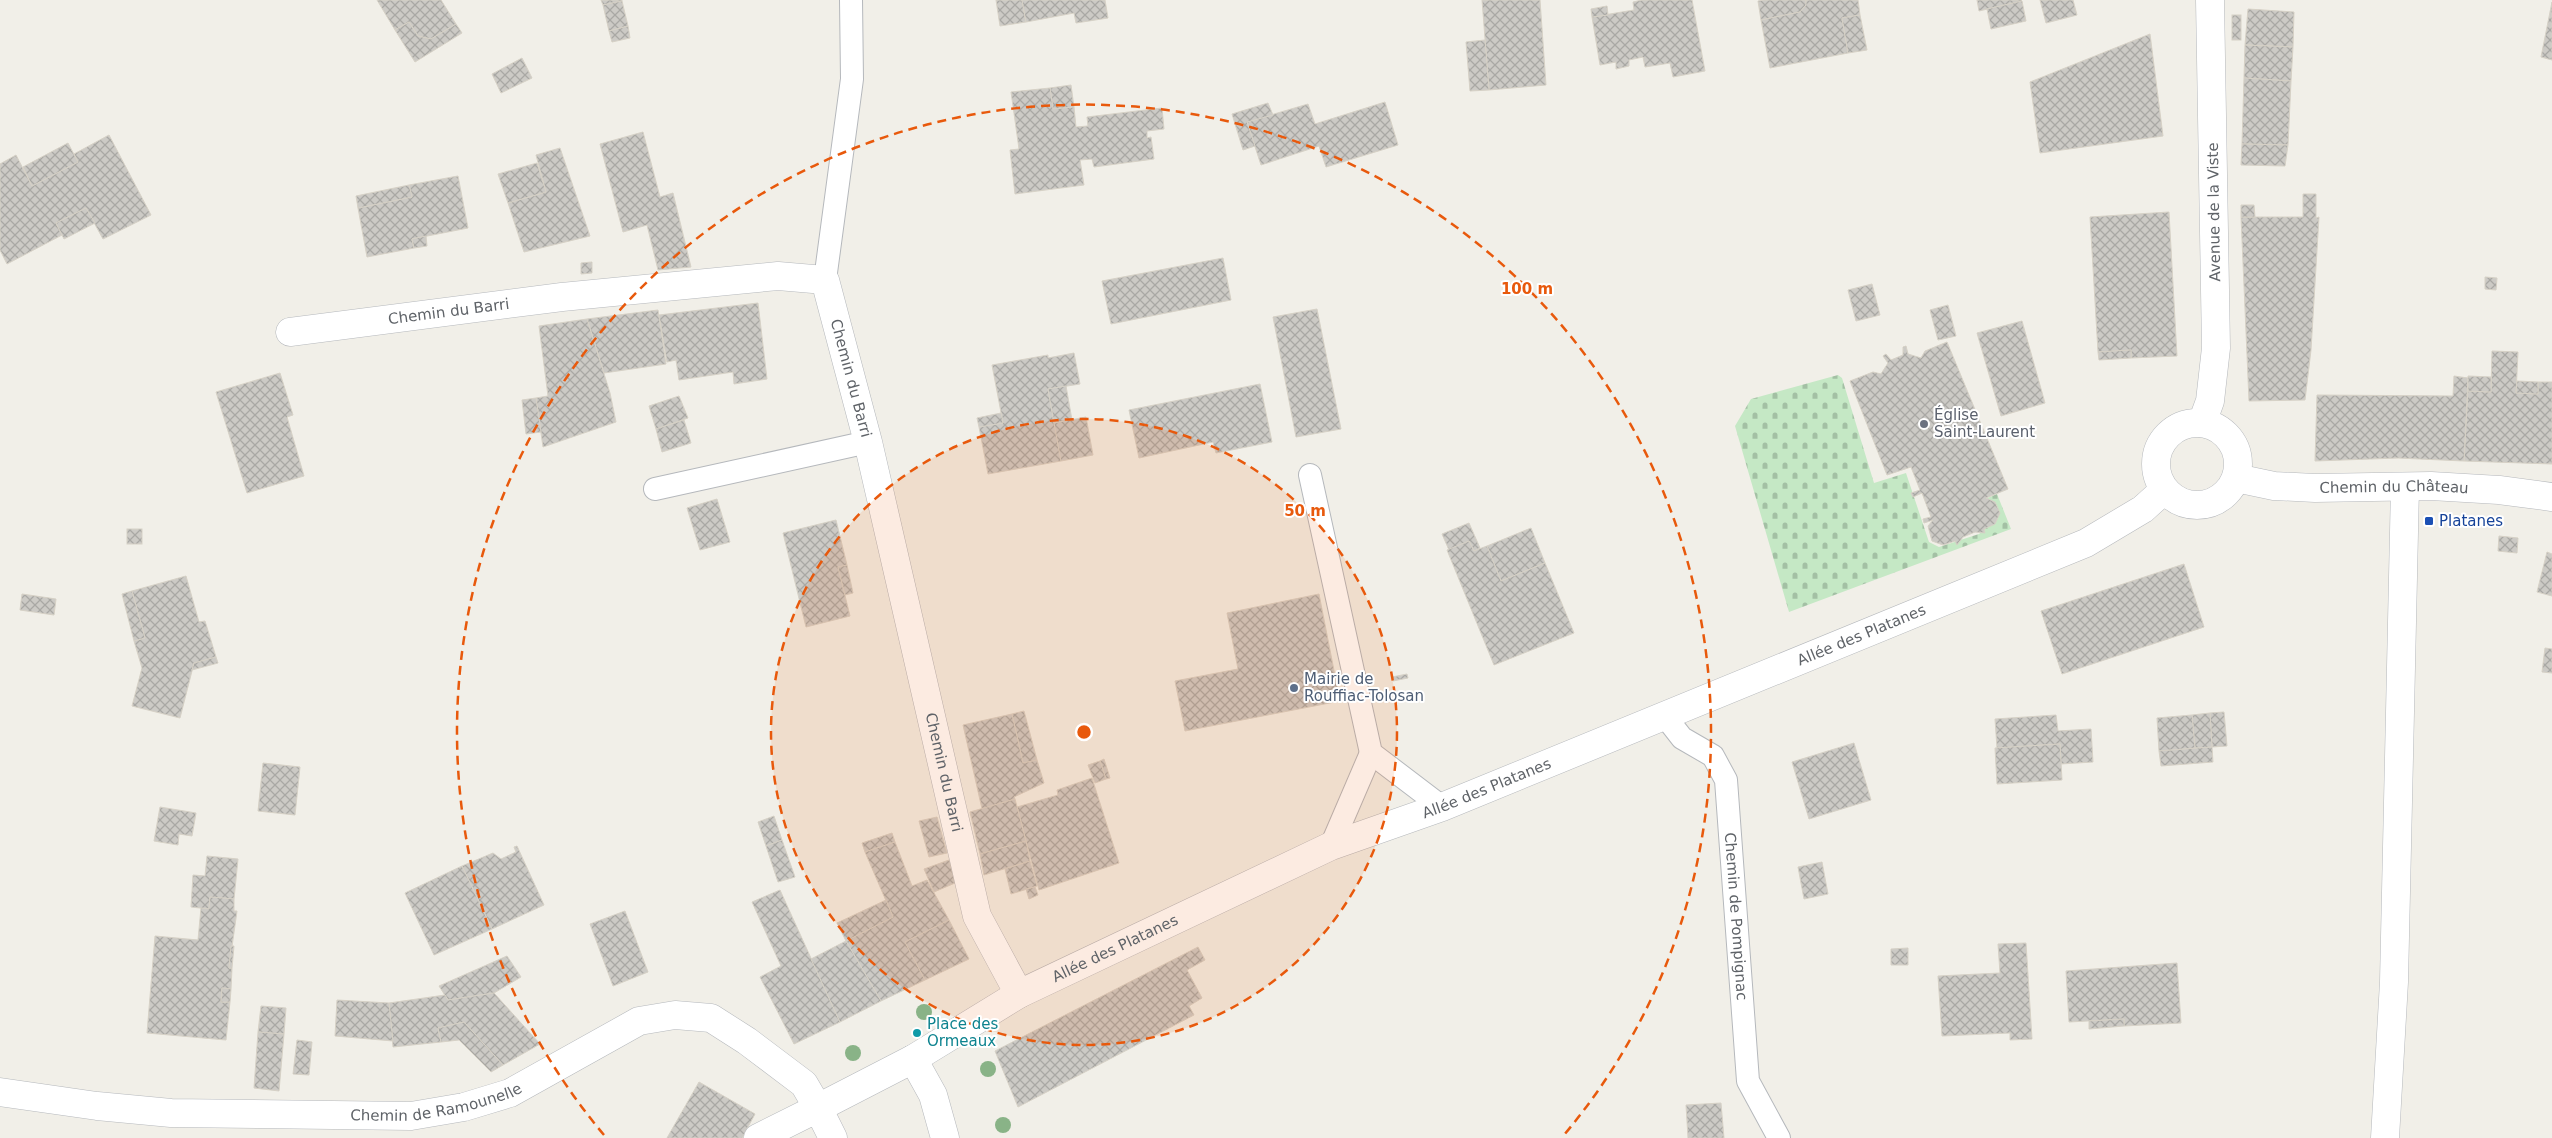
<svg xmlns="http://www.w3.org/2000/svg" width="2552" height="1138" viewBox="0 0 2552 1138" font-family="'DejaVu Sans',sans-serif">
	<style>
		.cemetery { fill: url(#cemetery-stones) }
		.building { fill: url(#building-cross-hatch); stroke: #d6d1c6 }
		.lines { fill: none; stroke-linecap: round; stroke-linejoin: round }
		.service-casing { stroke: #b5b8bc; stroke-width: 24 }
		.minor-casing { stroke: #b5b8bc; stroke-width: 29 }
		.tertiary-casing { stroke: #b5b8bc; stroke-width: 29 }
		.service { stroke: #fff; stroke-width: 22 }
		.minor { stroke: #fff; stroke-width: 28 }
		.tertiary { stroke: #fff; stroke-width: 28 }
		.tree { fill: #89b387 }
		.ring { fill: none; stroke: #e8590c; stroke-width: 2.5; stroke-dasharray: 9 6 }
		.worship-dot { fill: #6b7280; stroke: #fff; stroke-width: 2 }
		.transit-dot { fill: #1a4fb4; stroke: #fff; stroke-width: 2 }
		.service-dot { fill: #5c6f8a; stroke: #fff; stroke-width: 2 }
		.culture-dot { fill: #0f9aa8; stroke: #fff; stroke-width: 2 }
		.labels { text-anchor: middle; stroke-width: 4; stroke-linejoin: round; paint-order: stroke }
		.street-label { font-size: 15px; fill: #5f6368; stroke: #fff }
		.worship-label { font-size: 15px; fill: #5b616d; stroke: #fff; text-anchor: start }
		.transit-label { font-size: 15px; fill: #164399; stroke: #fff; text-anchor: start }
		.service-label { font-size: 15px; fill: #4e5e75; stroke: #fff; text-anchor: start }
		.culture-label { font-size: 15px; fill: #0d838f; stroke: #fff; text-anchor: start }
		.centre { fill: #e8590c; stroke: #fff; stroke-width: 2.5 }
		.ring-label { font-size: 15px; text-anchor: middle; font-weight: bold; fill: #e8590c; stroke: #fff; stroke-width: 4; stroke-linejoin: round; paint-order: stroke }
	</style>
	<defs>
		<pattern id="cemetery-stones" width="16" height="16" patternUnits="userSpaceOnUse" patternTransform="scale(1.25)"><rect width="16" height="16" fill="#c5e8c5"/><path d="M2 7V4a2 2 0 0 1 4 0v3zM10 15v-3a2 2 0 0 1 4 0v3z" fill="#a3c0a4"/></pattern>
		<pattern id="building-cross-hatch" width="8" height="8" patternUnits="userSpaceOnUse" patternTransform="scale(1.25)"><rect width="8" height="8" fill="#cccac5"/><path d="M0 0l8 8M0 8l8-8" fill="none" stroke="#a9a8a4"/></pattern>
	</defs>
	<rect width="100%" height="100%" fill="#f1efe8"/>
	<polygon class="cemetery" points="1838,375 1842,378 1874,483 1906,473 1929,542 1939,547 1979,534 1984,529 1983,500 1997,494 2011,529 1789,612 1735,426 1751,399"/>
	<g class="building">
		<polygon points="377,0 441,0 456,24 431,39 418,36 409,22 395,30"/>
		<polygon points="601,0 622,0 622,1 603,5"/>
		<polygon points="996,0 1022,0 1026,22 1000,26"/>
		<polygon points="1022,0 1105,0 1108,18 1076,23 1074,13 1026,22"/>
		<polygon points="1482,0 1540,0 1546,85 1489,90"/>
		<polygon points="1642,0 1692,0 1705,71 1673,77 1670,63 1645,67 1643,57 1629,60 1629,66 1616,69 1616,62 1600,65 1592,17 1634,10 1633,2"/>
		<polygon points="1764,0 1806,0 1806,5 1800,12 1761,20 1758,1"/>
		<polygon points="1806,0 1858,0 1860,15 1842,18 1848,53 1770,68 1761,20 1800,12 1806,5"/>
		<polygon points="1977,0 2021,0 2022,1 1979,11"/>
		<polygon points="2040,0 2073,0 2077,15 2046,23"/>
		<polygon points="622,1 628,26 609,31 603,5"/>
		<polygon points="2022,1 2026,21 1991,29 1987,9"/>
		<polygon points="2552,2 2552,60 2541,57"/>
		<polygon points="1607,6 1608,15 1592,17 1591,9"/>
		<polygon points="2248,9 2294,12 2293,47 2245,45"/>
		<polygon points="1860,15 1867,50 1848,53 1842,18"/>
		<rect x="2232" y="15" width="9" height="25"/>
		<polygon points="409,22 418,36 431,39 456,24 462,33 415,62 395,30"/>
		<polygon points="628,26 630,38 612,42 609,31"/>
		<polygon points="2150,34 2163,136 2040,153 2030,82"/>
		<polygon points="1485,40 1489,90 1470,91 1466,42"/>
		<polygon points="2245,45 2293,47 2291,81 2244,78"/>
		<polygon points="522,58 532,78 501,93 492,74"/>
		<polygon points="2244,78 2291,81 2288,145 2242,144"/>
		<polygon points="1071,85 1074,107 1053,109 1050,88"/>
		<polygon points="1050,88 1053,109 1074,107 1076,127 1088,126 1087,117 1162,108 1164,129 1147,131 1147,138 1151,137 1154,159 1094,167 1092,159 1080,160 1084,185 1015,194 1010,150 1019,149 1011,92"/>
		<polygon points="1385,102 1398,145 1326,167 1319,146 1261,165 1247,122 1308,104 1315,124"/>
		<polygon points="1268,103 1273,115 1247,122 1255,146 1243,150 1232,114"/>
		<polygon points="643,132 660,197 673,193 691,267 658,270 647,225 623,232 600,144"/>
		<polygon points="109,135 151,215 103,239 86,208 56,223 62,235 7,264 0,250 0,164 16,155 32,186 78,162 74,154"/>
		<polygon points="68,143 78,162 32,186 23,167"/>
		<polygon points="2242,144 2288,145 2285,166 2241,165"/>
		<polygon points="560,148 590,236 524,252 508,203 546,192 536,155"/>
		<polygon points="537,163 546,192 508,203 498,174"/>
		<polygon points="458,176 468,228 412,239 414,248 367,257 358,208 412,197 409,185"/>
		<polygon points="409,185 412,197 358,208 356,196"/>
		<polygon points="2303,194 2316,194 2316,218 2319,217 2311,350 2305,400 2249,401 2241,217 2303,217"/>
		<polygon points="2241,205 2254,205 2255,217 2241,217"/>
		<polygon points="86,208 95,223 64,239 56,223"/>
		<polygon points="2169,212 2177,356 2131,358 2131,350 2098,352 2090,217"/>
		<polygon points="426,236 427,246 414,248 412,239"/>
		<polygon points="1223,258 1231,300 1111,324 1102,281"/>
		<polygon points="592,262 592,273 581,274 581,263"/>
		<polygon points="2485,277 2497,278 2496,290 2485,289"/>
		<polygon points="1872,284 1880,315 1856,321 1848,290"/>
		<polygon points="758,303 767,379 734,384 733,372 679,380 676,360 667,362 659,315"/>
		<polygon points="1948,305 1956,336 1938,340 1930,310"/>
		<polygon points="1317,309 1341,429 1296,437 1273,317"/>
		<polygon points="658,310 666,364 604,373 587,319"/>
		<polygon points="587,319 610,393 616,422 543,447 536,398 548,396 539,326"/>
		<polygon points="2022,321 2045,403 2001,416 1977,333"/>
		<polygon points="1947,342 2008,489 1986,498 1995,502 2000,513 1995,524 1984,529 1985,533 1975,532 1963,537 1957,545 1955,541 1943,545 1932,541 1928,526 1933,520 1924,523 1923,519 1931,517 1922,493 1913,497 1911,493 1920,490 1911,467 1887,475 1850,381 1873,372 1881,374 1888,363 1883,356 1886,354 1891,360 1903,355 1903,347 1906,346 1908,354 1921,358 1925,351"/>
		<polygon points="2131,350 2131,358 2099,360 2098,352"/>
		<polygon points="2492,351 2518,352 2516,393 2538,394 2538,382 2552,382 2552,464 2464,461 2468,391 2491,392"/>
		<polygon points="1074,353 1080,384 1048,389 1061,461 988,474 979,427 1003,423 992,365 1048,355 1048,358"/>
		<polygon points="280,373 293,415 287,417 304,476 247,493 216,392"/>
		<polygon points="2454,376 2468,378 2464,461 2398,458 2315,461 2317,395 2453,396"/>
		<polygon points="2468,376 2491,377 2491,392 2468,391"/>
		<polygon points="2517,381 2538,382 2538,394 2516,393"/>
		<polygon points="1260,384 1272,442 1216,453 1213,442 1139,458 1129,410"/>
		<polygon points="1066,386 1072,420 1054,423 1048,389"/>
		<polygon points="679,396 688,418 656,429 649,406"/>
		<polygon points="536,398 541,432 526,434 522,400"/>
		<polygon points="1001,413 1003,423 979,427 977,418"/>
		<polygon points="1086,417 1093,455 1061,461 1054,423"/>
		<polygon points="684,420 691,443 662,452 656,429"/>
		<polygon points="717,499 730,542 700,550 687,508"/>
		<polygon points="836,520 847,565 838,567 850,616 806,627 783,533"/>
		<polygon points="1469,523 1480,548 1474,551 1469,541 1449,550 1442,534"/>
		<polygon points="1531,528 1545,563 1501,581 1487,546"/>
		<rect x="127" y="529" width="15" height="15"/>
		<polygon points="2499,536 2518,538 2517,553 2498,551"/>
		<polygon points="1469,541 1474,551 1487,546 1501,581 1545,563 1574,633 1494,665 1447,550"/>
		<polygon points="2547,552 2552,554 2552,596 2537,592"/>
		<polygon points="2184,564 2204,627 2062,674 2041,611"/>
		<polygon points="847,565 853,593 845,595 838,567"/>
		<polygon points="186,576 199,622 205,621 216,657 194,663 180,718 132,706 142,668 134,641 145,638 132,591"/>
		<polygon points="132,591 145,638 134,641 122,594"/>
		<polygon points="22,594 56,599 54,615 20,610"/>
		<polygon points="1319,594 1340,701 1185,731 1175,681 1238,669 1227,613"/>
		<polygon points="2545,648 2552,649 2552,673 2542,672"/>
		<polygon points="216,657 218,663 192,670 194,663"/>
		<polygon points="1407,674 1408,678 1393,681 1392,677"/>
		<polygon points="1024,711 1037,760 1023,763 1012,714"/>
		<polygon points="2224,712 2227,746 2212,747 2210,713"/>
		<polygon points="2210,713 2212,747 2195,748 2192,715"/>
		<polygon points="1012,714 1023,763 1037,760 1044,783 1014,797 1015,799 982,809 963,725"/>
		<polygon points="2056,715 2058,731 2091,729 2093,762 2061,764 2060,744 1997,748 1995,719"/>
		<polygon points="2192,715 2195,748 2159,751 2157,718"/>
		<polygon points="1854,743 1871,800 1809,819 1792,762"/>
		<polygon points="2060,744 2062,780 1997,784 1995,748"/>
		<polygon points="2212,747 2213,762 2161,766 2159,751"/>
		<polygon points="1104,759 1110,778 1106,779 1100,761"/>
		<polygon points="1100,761 1106,779 1095,783 1088,765"/>
		<polygon points="263,763 300,767 295,815 258,811"/>
		<polygon points="1092,778 1119,863 1039,890 1017,807 1058,795 1057,790"/>
		<polygon points="1015,799 1026,841 980,854 970,812"/>
		<polygon points="160,807 196,813 192,836 179,834 178,845 154,841"/>
		<polygon points="774,816 782,840 766,846 758,822"/>
		<polygon points="937,817 947,853 929,857 919,821"/>
		<polygon points="892,833 895,842 865,852 862,843"/>
		<polygon points="782,840 795,877 778,882 766,846"/>
		<polygon points="1026,841 1030,861 984,875 980,854"/>
		<polygon points="895,842 912,886 927,880 949,920 905,942 925,980 881,1001 846,941 893,917 865,852"/>
		<polygon points="517,846 544,905 492,929 462,866 493,853 501,859 516,852 514,847"/>
		<polygon points="207,856 238,859 234,899 210,897 209,909 191,907 193,875 205,876"/>
		<polygon points="949,860 955,883 934,892 924,869"/>
		<polygon points="1030,861 1037,886 1011,894 1005,869"/>
		<polygon points="1822,862 1828,894 1804,899 1798,867"/>
		<polygon points="462,866 492,929 434,955 405,893"/>
		<polygon points="1035,887 1038,895 1029,899 1026,889"/>
		<polygon points="780,890 840,1022 794,1044 760,977 781,966 752,902"/>
		<polygon points="210,897 234,899 234,911 237,911 229,968 232,968 231,989 222,988 221,1002 230,1002 226,1040 147,1033 155,936 198,940 201,908 209,909"/>
		<polygon points="886,900 893,917 846,941 837,923"/>
		<polygon points="625,911 648,972 613,986 590,924"/>
		<polygon points="949,920 969,959 925,980 905,942"/>
		<polygon points="846,941 881,1001 840,1022 811,959"/>
		<polygon points="2026,943 2032,1039 2010,1040 2010,1033 1942,1036 1938,976 2000,973 1998,944"/>
		<polygon points="231,946 234,946 232,968 229,968"/>
		<polygon points="1198,947 1205,960 1187,970 1202,998 1189,1006 1194,1015 1018,1107 995,1051"/>
		<polygon points="1908,948 1908,965 1891,965 1891,949"/>
		<polygon points="507,956 521,977 494,993 448,1000 439,986"/>
		<polygon points="2177,963 2181,1023 2124,1026 2124,1019 2069,1022 2066,971"/>
		<polygon points="222,988 231,989 230,1002 221,1002"/>
		<polygon points="494,993 540,1044 503,1065 464,1022 438,1028 441,1042 393,1047 389,1003 445,995 448,1000"/>
		<polygon points="337,1000 389,1003 393,1041 335,1036"/>
		<polygon points="261,1006 286,1008 284,1034 258,1032"/>
		<polygon points="2124,1019 2124,1026 2089,1029 2089,1021"/>
		<polygon points="464,1022 503,1065 491,1072 459,1040 441,1042 438,1028"/>
		<polygon points="258,1032 284,1034 279,1091 254,1088"/>
		<polygon points="297,1040 312,1042 309,1075 293,1074"/>
		<polygon points="699,1082 755,1114 742,1138 667,1138"/>
		<polygon points="1721,1103 1724,1138 1688,1138 1686,1105"/>
	</g>
	<g class="lines">
		<g class="service-casing">
			<g id="service">
				<polyline points="825,280 852,79 851,0"/>
				<polyline points="1310,475 1371,753 1442,807"/>
				<polyline points="655,489 868,442"/>
				<path id="s1" d="M1664,715L1682,738L1713,756L1726,780L1748,1081L1779,1138"/>
				<polyline points="1331,846 1371,753"/>
			</g>
		</g>
		<g class="minor-casing">
			<g id="minor">
				<path id="s2" d="M290,332L562,297L778,276L825,280L868,442L977,916L1019,994"/>
				<path id="s3" d="M2236,478L2274,486L2315,488L2431,486L2499,490L2552,497"/>
				<polyline points="913,1059 933,1095 945,1138"/>
				<polyline points="758,1138 818,1108 833,1138"/>
				<polyline points="2385,1138 2394,982 2405,487"/>
			</g>
		</g>
		<g class="tertiary-casing">
			<g id="tertiary">
				<circle cx="2197" cy="464" r="41"/>
				<polyline points="2202,423 2210,401 2216,348 2210,0"/>
				<path id="s4" d="M0,1092L97,1106L171,1113L411,1116L464,1107L510,1093L639,1021L675,1015L711,1018L747,1041L804,1084L818,1108L913,1059L1019,994L1331,846L1442,807L2086,543L2143,509L2164,490"/>
			</g>
		</g>
		<use href="#service" class="service"/>
		<use href="#minor" class="minor"/>
		<use href="#tertiary" class="tertiary"/>
	</g>
	<g class="tree">
		<circle cx="924" cy="1012" r="8"/>
		<circle cx="853" cy="1053" r="8"/>
		<circle cx="988" cy="1069" r="8"/>
		<circle cx="1003" cy="1125" r="8"/>
	</g>
	<circle cx="1084" cy="732" r="313" fill="#e8590c" fill-opacity=".12"/>
	<g class="ring">
		<circle cx="1084" cy="732" r="313"/>
		<path d="M604 1135A627 627 0 1 1 1564 1135"/>
	</g>
	<circle class="worship-dot" cx="1924" cy="424" r="5"/>
	<rect class="transit-dot" x="2424" y="516" width="10" height="10" rx="2.5"/>
	<circle class="service-dot" cx="1294" cy="688" r="5"/>
	<circle class="culture-dot" cx="917" cy="1033" r="5"/>
	<g class="labels">
		<g class="street-label">
			<text transform="translate(2214 212) rotate(-91)" y="5">Avenue de la Viste</text>
			<text dy="5" stroke="none"><textPath href="#s2" startOffset="160">Chemin du Barri</textPath></text>
			<text dy="5" stroke="none"><textPath href="#s2" startOffset="640">Chemin du Barri</textPath></text>
			<text dy="5" stroke="none"><textPath href="#s3" startOffset="159">Chemin du Château</textPath></text>
			<text dy="5" stroke="none"><textPath href="#s4" startOffset="2024">Allée des Platanes</textPath></text>
			<text dy="5" stroke="none"><textPath href="#s2" startOffset="1045">Chemin du Barri</textPath></text>
			<text dy="5" stroke="none"><textPath href="#s4" startOffset="1619">Allée des Platanes</textPath></text>
			<text dy="5" stroke="none"><textPath href="#s1" startOffset="229">Chemin de Pompignac</textPath></text>
			<text dy="5" stroke="none"><textPath href="#s4" startOffset="1214">Allée des Platanes</textPath></text>
			<text dy="5" stroke="none"><textPath href="#s4" startOffset="439">Chemin de Ramounelle</textPath></text>
		</g>
		<g class="worship-label">
			<text x="1934" y="420">Église<tspan x="1934" dy="17">Saint-Laurent</tspan></text>
		</g>
		<g class="transit-label">
			<text x="2439" y="526">Platanes</text>
		</g>
		<g class="service-label">
			<text x="1304" y="684">Mairie de<tspan x="1304" dy="17">Rouffiac-Tolosan</tspan></text>
		</g>
		<g class="culture-label">
			<text x="927" y="1029">Place des<tspan x="927" dy="17">Ormeaux</tspan></text>
		</g>
	</g>
	<circle cx="1084" cy="732" r="8" class="centre"/>
	<g class="ring-label">
		<text x="1527" y="294">100 m</text>
		<text x="1305" y="516">50 m</text>
	</g>
</svg>
